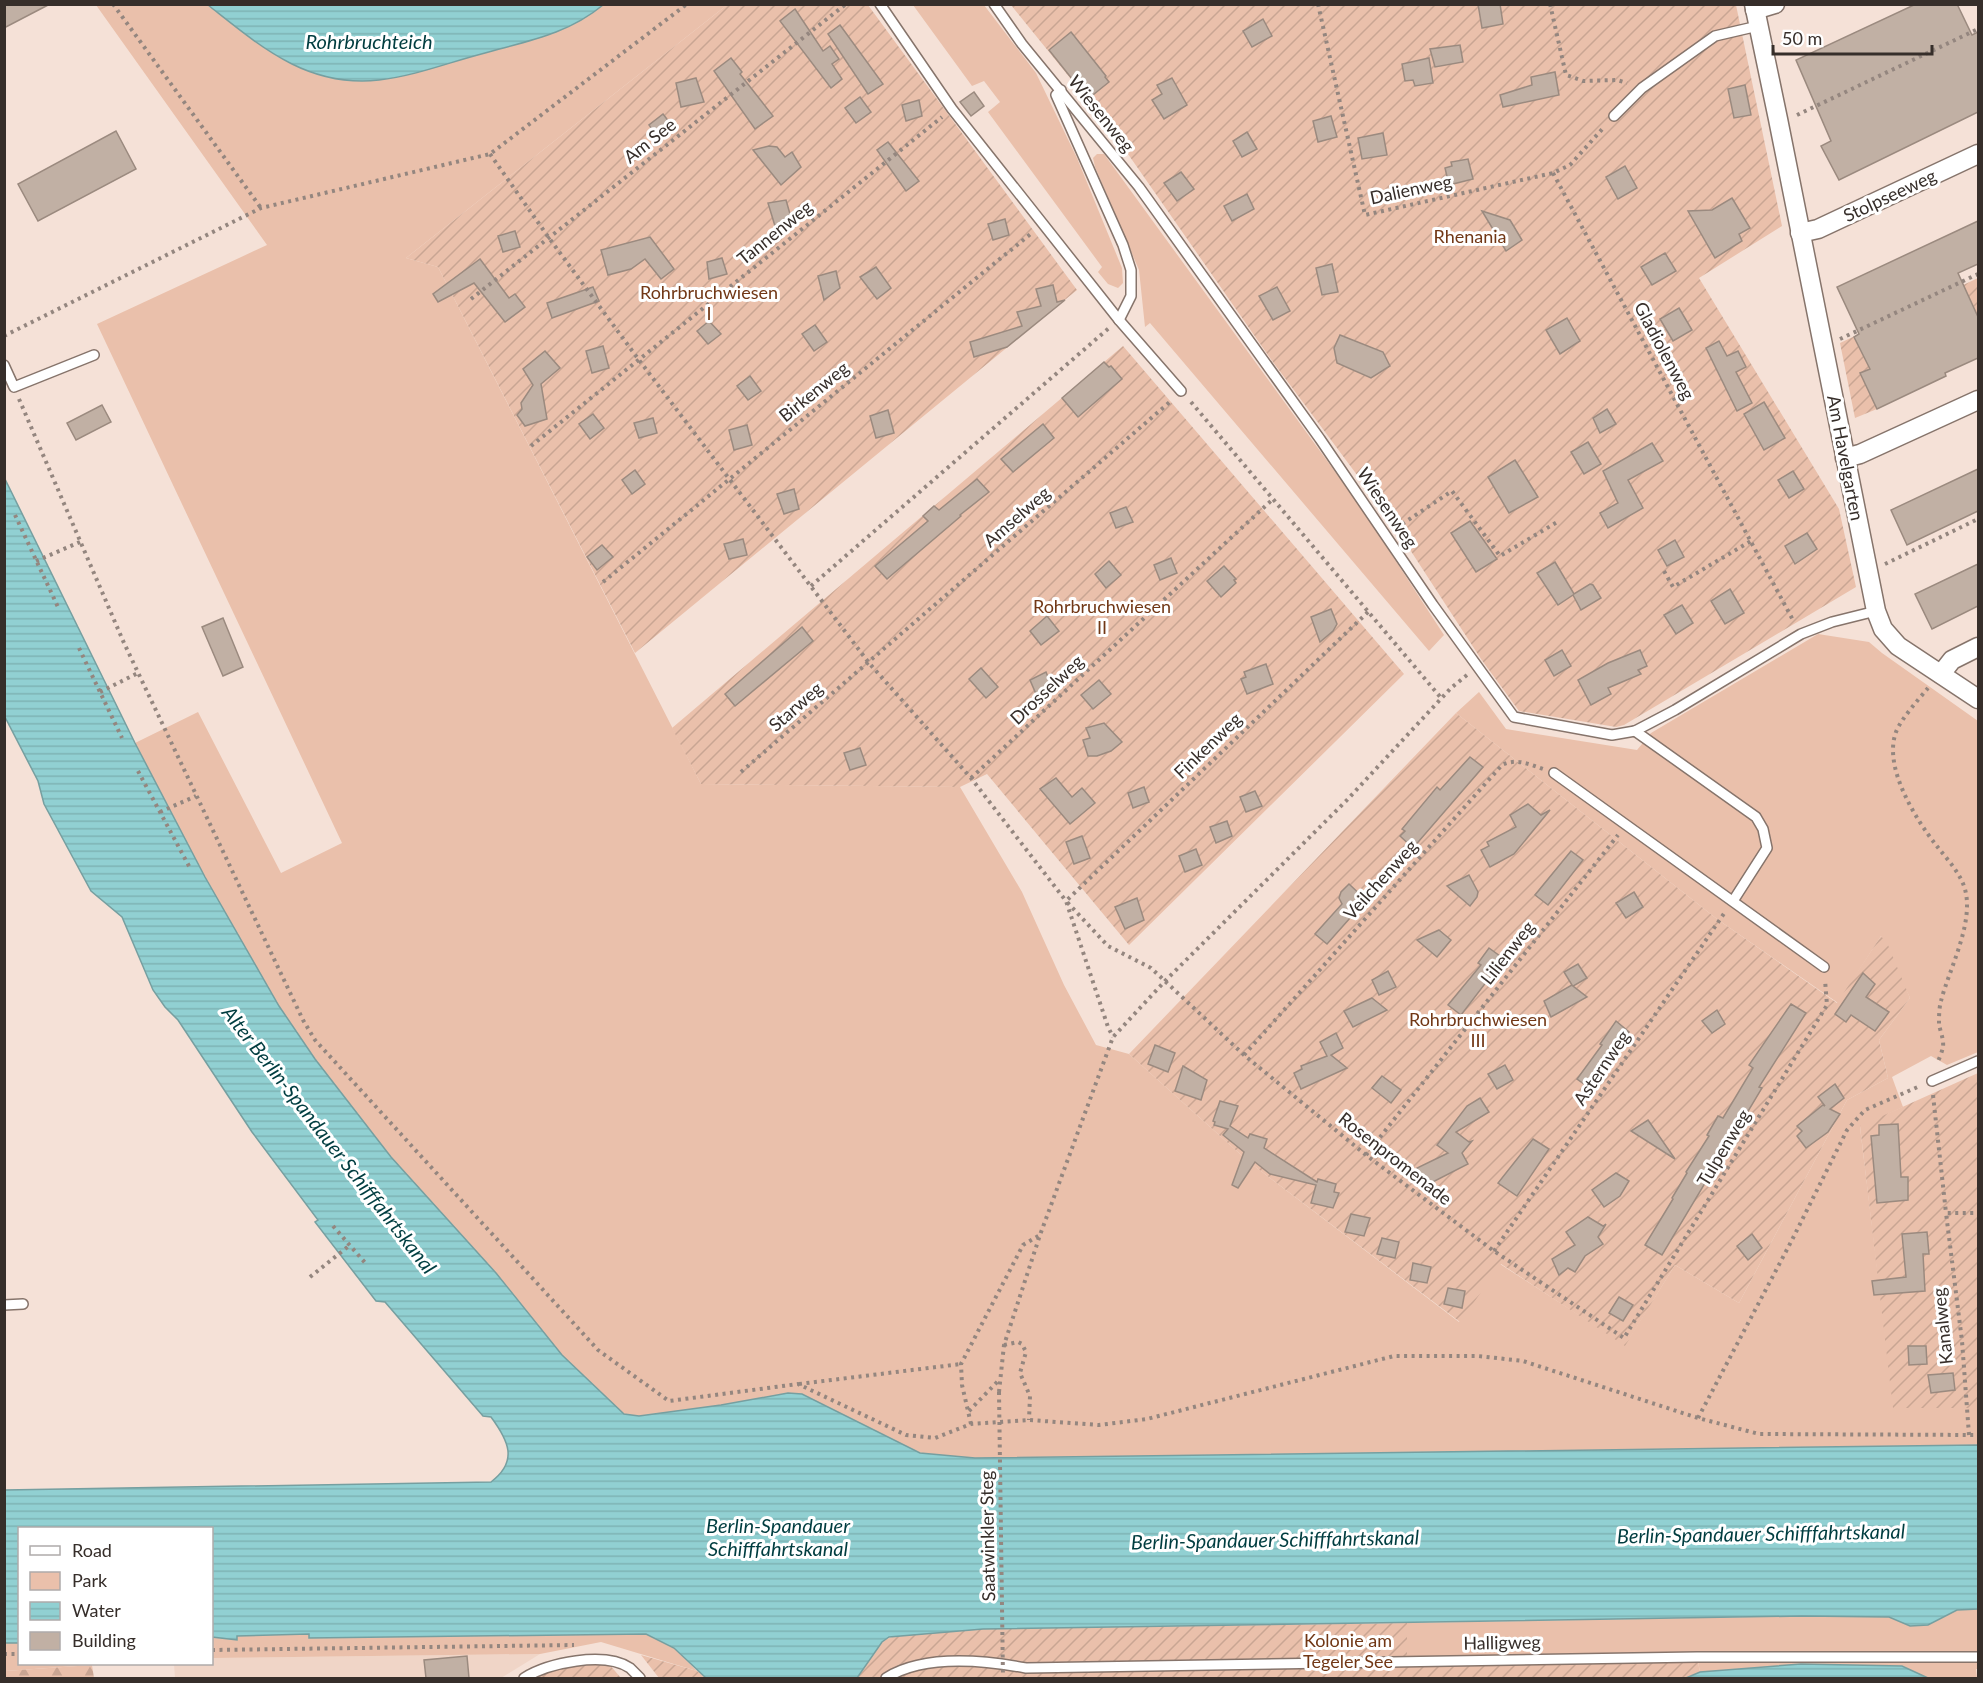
<svg xmlns="http://www.w3.org/2000/svg" width="1983" height="1683" viewBox="0 0 1983 1683" font-family="Lato,sans-serif">
	<style>
		.built { fill: #f0d5c7 }
		.green { fill: #eac0ab }
		.forest { fill: url(#forest-firs) }
		.garden { fill: url(#garden-furrows) }
		.water { fill: url(#water-rules); stroke: #769fa0; stroke-width: 1.5 }
		.building { fill: #c1b0a4; stroke: #9b8a7f; stroke-width: 1.5 }
		.lines { fill: none; stroke-linecap: round; stroke-linejoin: round }
		.lane-casing { stroke: #86746b; stroke-width: 12 }
		.street-casing { stroke: #86746b; stroke-width: 21 }
		.path { stroke: #94867f; stroke-width: 4; stroke-dasharray: 3 4.5; stroke-linecap: butt }
		.lane { stroke: #fff; stroke-width: 9 }
		.street { stroke: #fff; stroke-width: 18 }
		.path-bridge { stroke: #94867f; stroke-width: 4; stroke-dasharray: 3 4.5; stroke-linecap: butt }
		.labels { text-anchor: middle; stroke-width: 6; stroke-linejoin: round; paint-order: stroke }
		.street-label { font-size: 18px; fill: #362e2a; stroke: #fff }
		.park-label { font-size: 18px; fill: #713715; stroke: #fff }
		.water-label { font-size: 20px; font-style: italic; fill: #003d40; stroke: #fff }
	</style>
	<defs>
		<pattern id="forest-firs" width="22" height="20" patternUnits="userSpaceOnUse" patternTransform="scale(1.5)"><rect width="22" height="20" fill="#eac0ab"/><path d="M5 1l3.5 6h-7zM16 11l3.5 6h-7z" fill="#c9a593"/></pattern>
		<pattern id="garden-furrows" width="10" height="10" patternUnits="userSpaceOnUse" patternTransform="scale(1.5)"><rect width="10" height="10" fill="#eac0ab"/><path d="M-1 1l2-2M0 10L10 0M9 11l2-2" fill="none" stroke="#c9a593"/></pattern>
		<pattern id="water-rules" width="6" height="5" patternUnits="userSpaceOnUse" patternTransform="scale(1.5)"><rect width="6" height="5" fill="#91d0d2"/><path d="M0 2.5h6" fill="none" stroke="#7eb3b4"/></pattern>
	</defs>
	<rect width="100%" height="100%" fill="#f5e1d7"/>
	<polygon class="built" points="540,1654 501,1678 175,1678 174,1664 212,1664 212,1658"/>
	<g class="green">
		<polygon points="96,5 727,5 406,258 438,267 701,784 960,787 1022,892 1064,985 1096,1045 1129,1054 1249,1162 1459,1322 1500,1264 1625,1345 1675,1265 1739,1303 1847,1100 1888,1078 1879,1040 1910,998 1881,936 1838,1003 1717,919 1456,713 1479,692 1506,729 1637,750 1651,733 1818,634 1869,642 1882,653 1978,721 1978,1052 1947,1065 1931,1056 1892,1077 1903,1107 1860,1127 1894,1408 1978,1408 1978,1445 975,1458 920,1453 802,1394 788,1393 721,1405 639,1416 624,1414 562,1355 496,1273 391,1157 315,1059 279,1006 205,877 135,743 198,712 281,873 342,843 97,324 267,245"/>
		<polygon points="913,5 984,5 1036,73 1077,158 1122,268 1123,283 1118,288 1108,284 1098,272 1102,267 988,112 1000,102 984,81 972,86"/>
		<polygon points="1097,154 1104,154 1360,506 1444,635 1429,651 1150,323 1145,327 1139,270 1095,167 1093,158"/>
		<polygon points="1978,1609 1978,1669 1976,1669 1977,1678 1928,1678 1902,1666 1801,1664 1700,1672 1697,1657 1407,1661 1407,1623 1802,1616 1889,1617 1910,1626 1928,1625 1957,1610"/>
		<polygon points="309,1634 310,1638 646,1634 674,1648 697,1671 601,1642 540,1654 212,1658 212,1637 236,1640 237,1636"/>
		<polygon points="4,1643 19,1643 20,1664 106,1664 5,1671"/>
	</g>
	<polygon class="forest" points="92,1665 94,1678 5,1678 5,1671"/>
	<g class="garden">
		<polygon points="727,5 868,5 1077,290 635,653 438,267 406,258"/>
		<polygon points="1011,5 1736,5 1782,226 1699,278 1839,509 1856,587 1624,725 1616,727 1519,711 1481,659 1392,522 1270,358 1105,121"/>
		<polygon points="1978,278 1978,315 1929,341 1860,373 1877,409 1855,418 1840,343"/>
		<polygon points="1123,346 1404,674 1129,945 987,774 960,787 701,784 672,728"/>
		<polygon points="1456,713 1717,919 1837,1003 1881,936 1888,945 1910,998 1879,1040 1888,1078 1847,1100 1739,1303 1675,1265 1625,1346 1501,1264 1460,1322 1249,1162 1129,1054"/>
		<polygon points="1978,1073 1978,1408 1893,1408 1860,1126"/>
		<path d="M1407,1623V1661L1697,1657L1700,1672L1686,1678H857C864,1669 877,1646 885,1640C896,1632 965,1630 983,1629Z"/>
		<polygon points="641,1655 697,1671 706,1678 659,1678"/>
		<polygon points="609,1664 621,1678 536,1678 553,1667"/>
	</g>
	<g class="water">
		<path d="M208,5H603C568,34 528,41 485,53C450,62 415,76 379,80C307,88 260,46 208,5Z"/>
		<path d="M4,477L135,743L205,877L279,1006L315,1059L391,1157L496,1273L562,1355L624,1414L639,1416L721,1405L788,1393L802,1394L920,1453L975,1458L1978,1445V1609L1957,1610L1928,1625L1910,1626L1889,1617L1802,1616L983,1629L889,1637L882,1642L857,1678H706L674,1648L646,1634L309,1638V1634L237,1636V1640L212,1637V1528H20L19,1643H5V1490L491,1482C519,1461 508,1440 491,1417L483,1416L385,1302L376,1301L315,1222L318,1220L252,1132L178,1020L165,1007L153,990L122,917L91,891L44,804L38,781L5,717Z"/>
		<polygon points="1801,1664 1902,1666 1928,1678 1686,1678 1700,1672"/>
	</g>
	<g class="building">
		<polygon points="4,4 50,4 4,28"/>
		<polygon points="1478,4 1500,4 1503,24 1482,28"/>
		<polygon points="1916,4 1957,4 1972,35 1978,32 1978,112 1839,180 1821,146 1831,141 1796,60"/>
		<polygon points="795,9 823,51 830,46 839,59 832,64 842,79 831,88 780,21"/>
		<polygon points="1263,19 1272,36 1252,47 1243,31"/>
		<polygon points="840,25 883,84 868,94 828,34"/>
		<polygon points="1071,32 1106,76 1105,77 1109,82 1088,99 1049,50"/>
		<polygon points="1460,45 1463,62 1435,67 1430,49"/>
		<polygon points="731,58 742,72 740,74 773,116 755,129 714,71"/>
		<polygon points="1429,58 1433,83 1415,86 1413,80 1405,81 1402,64"/>
		<polygon points="1555,72 1559,95 1503,107 1500,95 1532,85 1531,77"/>
		<polygon points="696,78 704,102 681,107 676,83"/>
		<polygon points="1172,78 1187,105 1164,119 1152,100 1162,94 1157,85"/>
		<polygon points="1745,85 1751,115 1734,118 1728,89"/>
		<polygon points="974,92 984,106 971,116 960,102"/>
		<polygon points="860,97 871,112 856,123 845,108"/>
		<polygon points="919,100 922,116 906,121 902,105"/>
		<polygon points="663,114 673,127 658,138 649,125"/>
		<polygon points="1331,116 1337,137 1318,142 1313,121"/>
		<polygon points="116,131 136,169 38,221 18,184"/>
		<polygon points="1247,132 1257,149 1242,157 1233,141"/>
		<polygon points="1383,133 1387,155 1362,159 1358,138"/>
		<polygon points="888,142 919,181 906,191 877,150"/>
		<polygon points="769,146 777,147 785,157 792,152 801,167 781,185 753,150"/>
		<polygon points="1468,159 1473,179 1449,185 1445,168 1452,166 1451,162"/>
		<polygon points="1625,166 1637,188 1618,199 1606,177"/>
		<polygon points="1181,172 1194,189 1177,201 1164,183"/>
		<polygon points="1247,194 1254,209 1232,221 1224,206"/>
		<polygon points="1732,198 1750,228 1739,234 1742,241 1715,258 1688,211 1712,210"/>
		<polygon points="786,200 792,221 775,226 768,203"/>
		<polygon points="1482,211 1510,220 1522,240 1506,251"/>
		<polygon points="1005,219 1009,235 993,240 988,224"/>
		<polygon points="1978,221 1978,264 1958,273 1978,317 1978,358 1945,373 1946,376 1877,409 1860,373 1870,369 1854,337 1859,334 1837,287"/>
		<polygon points="515,231 520,247 503,252 498,236"/>
		<polygon points="650,237 674,269 661,279 645,259 631,269 608,275 601,250"/>
		<polygon points="1665,253 1676,271 1652,285 1641,267"/>
		<polygon points="722,258 727,274 709,279 707,262"/>
		<polygon points="480,259 509,298 515,294 525,307 505,322 474,283 438,302 433,294"/>
		<polygon points="1332,264 1338,292 1322,295 1316,268"/>
		<polygon points="876,267 891,288 877,299 860,277"/>
		<polygon points="836,271 840,288 824,300 818,276"/>
		<polygon points="1053,285 1057,302 1065,300 1007,347 974,357 970,342 1022,326 1017,312 1041,306 1036,289"/>
		<polygon points="593,287 599,301 552,318 547,303"/>
		<polygon points="1277,287 1290,311 1273,320 1259,296"/>
		<polygon points="1679,308 1692,330 1673,341 1660,319"/>
		<polygon points="1567,318 1580,341 1560,354 1546,330"/>
		<polygon points="709,321 721,334 708,344 697,331"/>
		<polygon points="815,325 827,342 814,351 802,334"/>
		<polygon points="1340,335 1383,352 1390,366 1371,378 1337,363 1334,348"/>
		<polygon points="1719,341 1727,356 1738,351 1746,367 1736,372 1752,403 1737,411 1706,348"/>
		<polygon points="603,346 609,368 592,373 586,351"/>
		<polygon points="545,351 560,368 541,384 547,419 525,426 517,415 522,409 521,403 533,385 523,369"/>
		<polygon points="1104,362 1109,367 1111,366 1122,379 1078,417 1062,398"/>
		<polygon points="750,376 761,391 748,400 737,386"/>
		<polygon points="1764,402 1785,438 1764,450 1744,414"/>
		<polygon points="102,405 111,422 76,440 67,423"/>
		<polygon points="1607,409 1616,424 1600,433 1593,418"/>
		<polygon points="888,410 894,433 876,438 870,416"/>
		<polygon points="593,414 604,428 590,439 579,424"/>
		<polygon points="653,418 657,433 639,438 634,423"/>
		<polygon points="1043,424 1054,438 1013,472 1001,459"/>
		<polygon points="747,425 752,445 734,450 729,430"/>
		<polygon points="1588,442 1601,464 1584,474 1571,452"/>
		<polygon points="1652,443 1663,461 1628,480 1643,508 1608,528 1600,513 1618,503 1603,471"/>
		<polygon points="1515,460 1538,497 1509,513 1488,477"/>
		<polygon points="1978,469 1978,511 1907,545 1891,510"/>
		<polygon points="635,470 645,484 632,494 622,480"/>
		<polygon points="1793,471 1804,489 1789,498 1778,480"/>
		<polygon points="977,479 989,492 960,515 961,516 887,579 875,566 928,521 923,516 934,506 939,510"/>
		<polygon points="794,489 799,509 784,514 777,494"/>
		<polygon points="1126,507 1133,522 1116,528 1110,513"/>
		<polygon points="1470,521 1497,559 1476,572 1451,533"/>
		<polygon points="1807,533 1817,549 1795,564 1785,546"/>
		<polygon points="743,539 747,555 729,559 724,544"/>
		<polygon points="1675,540 1684,557 1667,566 1658,550"/>
		<polygon points="602,545 613,557 597,570 587,557"/>
		<polygon points="1171,558 1177,573 1160,580 1154,565"/>
		<polygon points="1109,561 1121,575 1106,588 1095,574"/>
		<polygon points="1555,562 1574,594 1590,584 1593,585 1601,598 1581,610 1573,595 1558,605 1537,573"/>
		<polygon points="1978,564 1978,606 1932,629 1915,594"/>
		<polygon points="1224,566 1236,579 1234,580 1236,583 1221,597 1207,581"/>
		<polygon points="1730,589 1744,613 1725,624 1711,601"/>
		<polygon points="1682,605 1693,623 1676,634 1664,615"/>
		<polygon points="1331,609 1337,624 1333,631 1320,642 1311,617"/>
		<polygon points="1047,616 1059,631 1041,645 1030,631"/>
		<polygon points="223,618 243,667 223,676 202,627"/>
		<polygon points="802,627 813,641 735,706 725,694"/>
		<polygon points="1562,650 1571,666 1554,676 1545,660"/>
		<polygon points="1640,650 1647,666 1638,670 1641,674 1608,688 1611,694 1591,705 1578,680 1608,663"/>
		<polygon points="1266,664 1273,684 1247,694 1241,679 1246,677 1244,672"/>
		<polygon points="981,668 998,687 986,698 969,679"/>
		<polygon points="1046,672 1052,687 1036,694 1030,680"/>
		<polygon points="1099,680 1111,694 1093,709 1081,695"/>
		<polygon points="1104,723 1122,742 1111,751 1097,756 1088,756 1083,740 1090,738 1086,728"/>
		<polygon points="860,748 866,765 850,770 844,753"/>
		<polygon points="1470,757 1483,767 1413,848 1400,836 1405,831 1402,829 1437,787 1440,790"/>
		<polygon points="1056,778 1072,797 1082,788 1095,803 1070,824 1040,789"/>
		<polygon points="1144,787 1149,802 1133,808 1128,793"/>
		<polygon points="1255,791 1262,806 1246,812 1240,797"/>
		<polygon points="1528,804 1541,815 1550,810 1514,854 1490,867 1481,850 1489,846 1487,842 1516,827 1510,815"/>
		<polygon points="1227,821 1232,836 1216,843 1210,827"/>
		<polygon points="1082,836 1090,858 1074,864 1066,842"/>
		<polygon points="1196,849 1202,865 1185,872 1179,856"/>
		<polygon points="1571,851 1583,860 1548,905 1535,895"/>
		<polygon points="1469,875 1478,892 1477,897 1470,906 1447,886"/>
		<polygon points="1349,884 1366,900 1327,944 1315,934 1342,904 1339,898 1341,892"/>
		<polygon points="1634,892 1643,907 1626,918 1616,903"/>
		<polygon points="1137,898 1144,920 1125,929 1115,907"/>
		<polygon points="1439,930 1451,940 1437,957 1417,940"/>
		<polygon points="1489,948 1504,959 1461,1015 1448,1005 1481,965 1478,963"/>
		<polygon points="1578,964 1587,978 1573,986 1587,997 1551,1017 1544,1001 1572,985 1564,972"/>
		<polygon points="1388,971 1396,987 1379,995 1372,980"/>
		<polygon points="1863,973 1875,984 1866,997 1889,1012 1875,1031 1851,1015 1846,1022 1835,1014"/>
		<polygon points="1372,998 1387,1010 1353,1027 1344,1011"/>
		<polygon points="1791,1004 1806,1013 1759,1087 1762,1088 1662,1255 1645,1245 1673,1199 1672,1198 1687,1173 1686,1172 1709,1136 1707,1135 1718,1116 1723,1118 1753,1068 1749,1065"/>
		<polygon points="1717,1010 1725,1024 1712,1033 1702,1021"/>
		<polygon points="1616,1021 1629,1032 1621,1046 1591,1089 1577,1079 1602,1045 1600,1044"/>
		<polygon points="1336,1033 1343,1048 1331,1055 1347,1068 1301,1089 1294,1073 1302,1069 1301,1066 1327,1056 1320,1042"/>
		<polygon points="1155,1045 1175,1053 1168,1072 1148,1064"/>
		<polygon points="1505,1065 1513,1080 1497,1089 1488,1074"/>
		<polygon points="1183,1066 1207,1080 1201,1100 1175,1091"/>
		<polygon points="1382,1076 1401,1090 1391,1103 1372,1088"/>
		<polygon points="1835,1084 1844,1098 1830,1109 1840,1114 1828,1132 1806,1148 1797,1136 1802,1131 1797,1126 1823,1105 1825,1106 1818,1097"/>
		<polygon points="1480,1098 1489,1112 1456,1132 1469,1142 1472,1141 1462,1153 1468,1164 1425,1186 1417,1168 1448,1153 1437,1145 1467,1106"/>
		<polygon points="1220,1101 1238,1106 1230,1126 1248,1138 1250,1134 1267,1139 1264,1148 1317,1182 1318,1179 1336,1184 1334,1192 1339,1193 1333,1208 1311,1203 1316,1185 1270,1174 1255,1162 1238,1188 1232,1185 1244,1152 1223,1135 1228,1129 1214,1125 1215,1122 1213,1121"/>
		<polygon points="1648,1120 1675,1159 1631,1131"/>
		<polygon points="1898,1124 1901,1177 1908,1177 1908,1200 1877,1203 1871,1136 1879,1135 1879,1125"/>
		<polygon points="1533,1139 1549,1149 1517,1196 1498,1183"/>
		<polygon points="1616,1173 1629,1181 1620,1196 1604,1207 1592,1190"/>
		<polygon points="1351,1214 1370,1218 1364,1236 1345,1232"/>
		<polygon points="1588,1217 1603,1226 1606,1224 1598,1237 1603,1244 1585,1256 1575,1272 1568,1268 1559,1275 1552,1259 1575,1245 1566,1232"/>
		<polygon points="1927,1232 1929,1254 1923,1254 1925,1291 1874,1295 1872,1281 1906,1277 1902,1234"/>
		<polygon points="1752,1234 1762,1248 1748,1260 1737,1246"/>
		<polygon points="1382,1238 1399,1242 1395,1258 1377,1254"/>
		<polygon points="1413,1263 1431,1267 1427,1283 1410,1280"/>
		<polygon points="1448,1288 1465,1291 1462,1308 1444,1304"/>
		<polygon points="1619,1297 1633,1305 1623,1321 1609,1313"/>
		<polygon points="1908,1346 1926,1346 1927,1364 1909,1365"/>
		<polygon points="1953,1373 1955,1390 1931,1393 1928,1375"/>
		<polygon points="467,1656 469,1678 426,1678 424,1660"/>
	</g>
	<g class="lines">
		<g class="lane-casing">
			<g id="lane">
				<polyline points="880,4 952,109 1119,320 1181,391"/>
				<polyline points="994,4 1022,44 1139,187 1320,439 1433,605 1514,717 1612,735 1635,731 1675,710 1801,634 1832,622 1876,611"/>
				<polyline points="1061,90 1056,95 1123,245 1131,270 1131,296 1119,320"/>
				<polyline points="1614,116 1642,88 1715,36 1758,26"/>
				<polyline points="4,365 14,387 94,355"/>
				<polyline points="1635,731 1756,817 1763,829 1767,848 1733,901"/>
				<polyline points="1554,773 1824,967"/>
				<polyline points="1932,1081 1978,1061"/>
				<polyline points="4,1305 23,1304"/>
				<path d="M524,1678C548,1663 604,1651 630,1668C633,1671 637,1675 640,1678"/>
				<path d="M886,1678C924,1654 983,1660 1026,1668L1697,1657H1978"/>
			</g>
		</g>
		<g class="street-casing">
			<g id="street">
				<polyline points="1754,4 1778,119 1876,611 1883,629 1898,646 1978,699"/>
				<polyline points="1755,10 1775,4"/>
				<polyline points="1800,233 1818,229 1978,154"/>
				<polyline points="1845,458 1860,454 1978,400"/>
				<polyline points="1941,674 1952,660 1978,647"/>
			</g>
		</g>
		<g class="path">
			<polyline points="113,4 261,208"/>
			<polyline points="1318,4 1365,215 1553,173 1570,165 1605,126"/>
			<polyline points="1550,4 1566,75 1583,81 1617,80 1627,83"/>
			<polyline points="1797,115 1978,29"/>
			<polyline points="490,154 549,238 639,360 869,663 971,778 1066,901 1108,1027 1113,1037"/>
			<polyline points="1553,173 1794,622"/>
			<polyline points="471,299 846,4"/>
			<polyline points="4,336 261,208 490,154 687,4"/>
			<polyline points="1840,339 1978,274"/>
			<polyline points="19,399 124,643 303,1020 315,1040 598,1350 669,1401 798,1384 906,1435 935,1438 971,1424 1029,1420 1099,1425 1147,1419 1394,1356 1478,1356 1523,1361 1698,1418 1759,1434 1978,1435"/>
			<polyline points="1191,402 1442,699"/>
			<polyline points="531,446 942,117"/>
			<polyline points="15,515 58,607"/>
			<polyline points="1396,528 1452,491 1500,556 1559,521"/>
			<polyline points="36,561 80,542"/>
			<polyline points="1885,564 1978,519"/>
			<polyline points="1664,571 1673,587 1751,541"/>
			<polyline points="603,582 1033,232"/>
			<polyline points="811,586 1109,328"/>
			<polyline points="1368,612 1066,901 1108,946 1151,968 1244,1055 1366,1155 1494,1251 1624,1338 1827,1005 1825,980"/>
			<polyline points="79,648 122,738"/>
			<path d="M1928,688C1918,700 1901,719 1896,732C1883,767 1915,818 1936,845C1946,858 1958,870 1964,886C1976,920 1949,969 1941,1001C1939,1008 1939,1017 1939,1024C1940,1031 1944,1039 1943,1047C1942,1052 1939,1059 1937,1064"/>
			<polyline points="100,692 138,673"/>
			<polyline points="138,771 190,868"/>
			<polyline points="741,772 1171,401"/>
			<polyline points="971,778 1273,499"/>
			<polyline points="160,812 196,796"/>
			<path d="M1244,1055L1502,765C1516,758 1529,764 1543,769"/>
			<polyline points="1933,1095 1946,1213"/>
			<polyline points="1366,1155 1618,835"/>
			<polyline points="333,1226 367,1265"/>
			<polyline points="1494,1251 1725,912"/>
			<polyline points="310,1277 350,1245"/>
			<polyline points="1004,1345 1018,1342 1022,1344 1026,1352 1020,1373 1030,1396 1029,1420"/>
			<polyline points="799,1384 961,1364"/>
			<polyline points="999,1392 1004,1345 1040,1235 1113,1037 1165,981 1346,801 1451,688 1467,675"/>
			<polyline points="969,1411 1000,1379"/>
			<polyline points="1698,1418 1792,1240 1847,1130 1865,1110 1920,1086"/>
			<polyline points="971,1424 962,1385 961,1364 1023,1245 1040,1235"/>
			<polyline points="1969,1435 1962,1341 1946,1213 1978,1213"/>
			<polyline points="212,1650 574,1645"/>
			<polyline points="4,1654 20,1654"/>
		</g>
		<use href="#lane" class="lane"/>
		<use href="#street" class="street"/>
		<polyline class="path-bridge" points="999,1392 1003,1678"/>
	</g>
	<g class="labels">
		<g class="street-label">
			<text transform="translate(1101 114) rotate(51)" y="6">Wiesenweg</text>
			<text transform="translate(650 141) rotate(-38)" y="6">Am See</text>
			<text transform="translate(1411 190) rotate(-12)" y="6">Dalienweg</text>
			<text transform="translate(1890 196) rotate(-25)" y="6">Stolpseeweg</text>
			<text transform="translate(775 233) rotate(-39)" y="6">Tannenweg</text>
			<text transform="translate(1664 351) rotate(62)" y="6">Gladiolenweg</text>
			<text transform="translate(814 392) rotate(-39)" y="6">Birkenweg</text>
			<text transform="translate(1845 458) rotate(79)" y="6">Am Havelgarten</text>
			<text transform="translate(1387 508) rotate(56)" y="6">Wiesenweg</text>
			<text transform="translate(1017 517) rotate(-41)" y="6">Amselweg</text>
			<text transform="translate(1047 690) rotate(-43)" y="6">Drosselweg</text>
			<text transform="translate(796 707) rotate(-41)" y="6">Starweg</text>
			<text transform="translate(1208 746) rotate(-44)" y="6">Finkenweg</text>
			<text transform="translate(1381 880) rotate(-48)" y="6">Veilchenweg</text>
			<text transform="translate(1508 953) rotate(-52)" y="6">Lilienweg</text>
			<text transform="translate(1602 1068) rotate(-56)" y="6">Asternweg</text>
			<text transform="translate(1724 1148) rotate(-59)" y="6">Tulpenweg</text>
			<text transform="translate(1395 1159) rotate(38)" y="6">Rosenpromenade</text>
			<text transform="translate(1943 1326) rotate(-96)" y="6">Kanalweg</text>
			<text transform="translate(988 1536) rotate(-91)" y="6">Saatwinkler Steg</text>
			<text transform="translate(1502 1643) rotate(-1)" y="6">Halligweg</text>
		</g>
		<g class="park-label">
			<text x="1470" y="243">Rhenania</text>
			<text x="709" y="299">Rohrbruchwiesen<tspan x="709" dy="21">I</tspan></text>
			<text x="1102" y="613">Rohrbruchwiesen<tspan x="1102" dy="21">II</tspan></text>
			<text x="1478" y="1026">Rohrbruchwiesen<tspan x="1478" dy="21">III</tspan></text>
			<text x="1348" y="1647">Kolonie am<tspan x="1348" dy="21">Tegeler See</tspan></text>
		</g>
		<g class="water-label">
			<text x="369" y="49">Rohrbruchteich</text>
			<text transform="translate(329 1140) rotate(52)" y="7">Alter Berlin-Spandauer Schifffahrtskanal</text>
			<text x="778" y="1533">Berlin-Spandauer<tspan x="778" dy="23">Schifffahrtskanal</tspan></text>
			<text transform="translate(1761 1534) rotate(-1)" y="7">Berlin-Spandauer Schifffahrtskanal</text>
			<text transform="translate(1275 1540) rotate(-1)" y="7">Berlin-Spandauer Schifffahrtskanal</text>
		</g>
	</g>
	<rect width="1983" height="1683" fill="none" stroke="#362e2a" stroke-width="12"/>
	<rect x="18" y="1527" width="195" height="138" fill="#ffffff" stroke="#afabaa" stroke-width="1.5"/>
	<rect x="30" y="1546" width="30" height="9" fill="#ffffff" stroke="#afabaa" stroke-width="1.5"/>
	<text x="72" y="1557" font-size="18" fill="#362e2a">Road</text>
	<rect x="30" y="1572" width="30" height="18" fill="#eac0ab" stroke="#afabaa" stroke-width="1.5"/>
	<text x="72" y="1587" font-size="18" fill="#362e2a">Park</text>
	<rect x="30" y="1602" width="30" height="18" fill="url(#water-rules)" stroke="#afabaa" stroke-width="1.5"/>
	<text x="72" y="1617" font-size="18" fill="#362e2a">Water</text>
	<rect x="30" y="1632" width="30" height="18" fill="#c1b0a4" stroke="#afabaa" stroke-width="1.5"/>
	<text x="72" y="1647" font-size="18" fill="#362e2a">Building</text>
	<path d="M1773 45v9h159v-9" fill="none" stroke="#362e2a" stroke-width="3"/>
	<text x="1782" y="45" font-size="18" fill="#362e2a" stroke="#ffffff" stroke-width="4.5" paint-order="stroke">50 m</text>
</svg>
